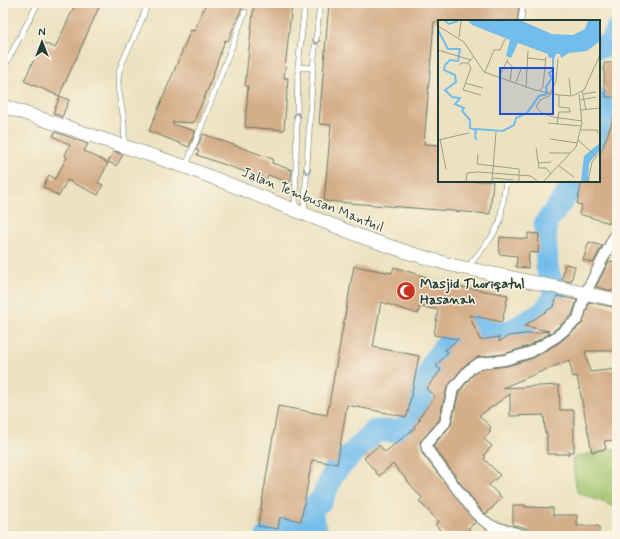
<svg xmlns="http://www.w3.org/2000/svg" width="620" height="539" viewBox="0 0 620 539" font-family="Mynerve,sans-serif">
	<style>
		.green { fill: #a1c46e; stroke: #608051 }
		.lines { fill: none; stroke-linecap: round; stroke-linejoin: round }
		.river { stroke: #73bdec; stroke-width: 23 }
		.building { fill: #d4ad89 }
		.service-casing { stroke: #677765; stroke-width: 6 }
		.minor-casing { stroke: #677765; stroke-width: 12 }
		.tertiary-casing { stroke: #677765; stroke-width: 14 }
		.service { stroke: #fff; stroke-width: 5 }
		.minor { stroke: #fff; stroke-width: 10 }
		.tertiary { stroke: #fff; stroke-width: 13 }
		.oneway { stroke: #8f9e9a }
		.labels { text-anchor: middle; stroke-width: 3; stroke-linejoin: round; paint-order: stroke }
		.street-label { font-size: 14px; fill: #1f3d34; stroke: #fcf5e5 }
		.poi-label { font-size: 14px; font-weight: bold; fill: #1f3d34; stroke: #fcf5e5; text-anchor: start }
		.inset-river { fill: none; stroke: #73bdec; stroke-width: 2 }
		.inset-road { fill: none; stroke: #9aa089; stroke-width: 1 }
		.view { fill: #1d4ed8; fill-opacity: 0.15; stroke: #1d4ed8; stroke-width: 2 }
		.inset-edge { fill: none; stroke: #1f3d34; stroke-width: 2 }
	</style>
	<rect width="100%" height="100%" fill="#fcf5e5"/>
	<filter id="ink" filterUnits="userSpaceOnUse"><feTurbulence type="fractalNoise" baseFrequency=".025" numOctaves="2"/><feDisplacementMap in="SourceGraphic" scale="8" xChannelSelector="R" yChannelSelector="G"/><feConvolveMatrix kernelMatrix="1 2 1 2 8 2 1 2 1" color-interpolation-filters="sRGB"/></filter>
	<filter id="wash" filterUnits="userSpaceOnUse"><feTurbulence type="fractalNoise" baseFrequency=".012" numOctaves="4" result="noise"/><feDisplacementMap in="SourceGraphic" scale="16" xChannelSelector="R" yChannelSelector="G"/><feGaussianBlur stdDeviation="0.9" result="paint"/><feColorMatrix in="noise" values="0 0 0 0 0 0 0 0 0 0 0 0 0 0 0 0 0 1.4 0 .05"/><feComposite in="paint" operator="in"/></filter>
	<g filter="url(#wash)">
		<rect width="100%" height="100%" fill="#ece2c1"/>
		<polygon class="green" points="610,449 617,449 617,508 577,492 572,458"/>
		<g class="lines">
			<g class="river">
				<polyline points="599,47 609,45 617,30"/>
				<polyline points="599,102 608,114 599,135"/>
				<polyline points="267,536 296,526 309,534 316,529 309,509 321,501 334,472 375,431 402,431 419,412 423,387 435,359 460,328 467,323 475,322 494,331 509,332 543,313 555,296 547,267 545,224 577,181"/>
			</g>
		</g>
		<g id="blocks">
			<g class="building">
				<polygon points="76,3 101,3 59,96 24,81 42,42 55,48"/>
				<polygon points="206,3 244,3 228,41 225,40 208,89 193,123 173,122 172,124 195,131 189,147 149,131 191,30 194,31"/>
				<polygon points="254,3 292,3 284,78 288,78 284,130 245,127 248,86 245,86"/>
				<polygon points="329,3 519,3 517,21 434,22 424,144 439,145 439,181 493,181 490,214 324,201 331,125 319,124"/>
				<polygon points="604,63 617,63 617,97 606,97 606,89 604,89"/>
				<polygon points="60,96 69,100 62,117 53,113"/>
				<polygon points="616,111 617,111 617,200 610,223 579,214 582,205 577,204 582,181 599,181 599,158"/>
				<polygon points="55,132 88,144 84,151 108,163 98,183 103,185 98,195 67,180 59,196 43,187 49,175 55,179 67,157 65,155 70,145 53,136"/>
				<polygon points="203,134 273,159 272,163 292,170 290,183 268,175 266,179 197,155 199,151 196,150"/>
				<polygon points="114,151 123,155 116,166 108,162"/>
				<polygon points="528,233 539,234 538,253 529,252 528,268 516,267 517,256 499,254 500,237 528,239"/>
				<polygon points="589,242 602,246 593,263 583,260"/>
				<polygon points="609,261 617,262 617,292 596,287"/>
				<polygon points="565,264 575,266 571,282 562,280"/>
				<polygon points="354,266 392,273 394,267 429,278 428,281 508,295 502,322 469,315 480,340 499,337 499,342 508,336 549,331 524,326 554,306 557,296 577,300 572,315 552,332 528,346 504,354 478,357 464,366 447,387 439,420 420,442 422,453 476,522 468,528 475,536 445,536 435,524 439,522 419,501 422,498 393,464 379,476 364,458 379,445 385,452 415,428 414,426 421,419 418,419 435,396 426,389 441,370 436,366 448,352 445,350 458,339 434,335 438,310 420,306 418,314 381,302 373,347 419,356 407,417 347,405 337,464 312,460 301,521 280,517 278,529 258,526 278,406 327,415"/>
				<polygon points="589,302 617,308 617,351 585,351 590,372 617,369 617,440 604,441 606,449 592,452 577,376 573,377 569,360 502,388 559,385 560,410 574,410 574,452 569,452 569,454 547,454 547,433 545,433 544,415 510,416 510,394 479,416 491,427 489,430 491,431 484,439 492,446 484,455 486,457 484,459 500,475 489,485 502,498 486,514 480,509 433,446 451,425 459,392 473,375 481,369 507,366 533,358 559,343 582,324"/>
				<polygon points="513,505 525,505 525,507 553,508 553,515 577,515 577,526 599,526 599,536 533,534 527,528 513,525"/>
			</g>
		</g>
	</g>
	<g filter="url(#ink)">
		<use href="#blocks" fill-opacity="0" stroke="#677765" stroke-width="1"/>
		<g class="lines">
			<g class="service-casing">
				<g id="service">
					<polyline points="521,21 523,3"/>
					<polyline points="298,67 313,68"/>
					<polyline points="3,69 38,3"/>
					<path d="M124,146C124,136 125,125 123,115C121,100 116,87 119,72C126,48 142,28 147,3"/>
					<polyline points="186,166 245,12"/>
					<polyline points="295,209 298,67 305,3"/>
					<polyline points="304,213 313,68 320,3"/>
					<polyline points="468,267 491,238 500,222 506,181"/>
				</g>
			</g>
			<g class="minor-casing">
				<polyline id="minor" points="527,536 492,526 483,520 475,513 427,449 426,444 445,423 453,389 469,370 479,363 505,360 531,352 556,337 578,319 585,294 617,231"/>
			</g>
			<g class="tertiary-casing">
				<polyline id="tertiary" points="3,106 186,167 365,238 413,254 451,265 617,300"/>
			</g>
			<use href="#service" class="service"/>
			<use href="#minor" class="minor"/>
			<use href="#tertiary" class="tertiary"/>
		</g>
		<defs><path id="oneway-chevron" d="M-2-3.5L2.5 0L-2 3.5" fill="none" stroke-width="1.6" stroke-linecap="round" stroke-linejoin="round"/></defs>
		<g class="oneway">
			<use href="#oneway-chevron" transform="translate(316 42) rotate(96)"/>
			<use href="#oneway-chevron" transform="translate(297 115) rotate(-89)"/>
			<use href="#oneway-chevron" transform="translate(307 171) rotate(93)"/>
		</g>
	</g>
	<defs>
		<g id="mosque-disc" transform="scale(1)"><circle r="9.5" fill="#c8321e" stroke="#fcf5e5"/><path d="M3.5-4.9A6 6 0 1 0 3.5 4.9A5 5 0 1 1 3.5-4.9Z" fill="#fff"/></g>
	</defs>
	<g fill-rule="evenodd">
		<use href="#mosque-disc" x="406" y="291"/>
	</g>
	<g class="labels">
		<g class="street-label">
			<text transform="translate(313 199) rotate(22)" y="5">Jalan Tembusan Mantuil</text>
		</g>
		<g class="poi-label">
			<text x="420" y="288">Masjid Thoriqatul<tspan x="420" dy="16">Hasanah</tspan></text>
		</g>
	</g>
	<g transform="translate(438 20)">
		<rect width="162" height="162" fill="#ece2c1"/>
		<path d="M30,1H84L114,14L135,15L147,9L150,1H162V21L149,31L131,33L123,38L122,34H118L116,39L110,37V34L80,23L73,38L68,36L72,20L34,5ZM162,123V130L151,143L150,161H143L146,136Z" fill="#73bdec"/>
		<path class="inset-river" d="M7,1L11,4L20,1M0,10L10,29H22L20,41L12,40L7,45L6,50L17,55L18,62L7,70L14,77L22,78L17,84L26,88L24,91L32,100V108L38,110L37,117L39,120M37,109L65,111L76,105L78,98L89,93L101,76L109,74L108,67L114,58L111,53L115,50V37"/>
		<path class="inset-road" d="M0,6L26,22L46,52L97,70L121,75L134,76L146,70L162,35M21,17L23,1M0,30L33,40M90,38L107,40M120,39L118,61L111,76L102,80L98,87L104,93L115,97L144,101M69,42L74,46L72,61M30,43L33,48L25,70L43,75M21,45L23,43H30L35,37M47,52L56,30H62L67,19M61,57L70,39M131,58L133,76M78,62L83,49M27,63L45,68M88,67L90,31M102,71L105,66L108,37M144,71L148,90M145,74L158,72M142,80L158,77M143,90L162,88M110,103L143,106M119,104L121,92H132L131,88L121,87V75M143,110H159L160,113M2,119L8,149M112,119L139,123M0,120L31,113M140,120L158,136M98,128L101,148H108L113,154M111,133H132M40,134L39,144L81,149V161M100,143L113,142M121,146L136,157M55,158L75,160M28,161L29,153L40,152L93,156L99,161M54,161L58,112M106,161L138,127L144,103L141,74M150,161L154,142L162,132"/>
		<path class="view" d="M62,48H115V94H62Z"/>
		<rect width="162" height="162" class="inset-edge"/>
	</g>
	<rect width="620" height="539" fill="none" stroke="#fcf5e5" stroke-width="16"/>
	<g transform="translate(42 42)" stroke="#fcf5e5" stroke-width="3" paint-order="stroke">
	<path d="M0-3L7 15L0 10L-7 15Z" fill="#1f3d34"/>
	<text y="-6" font-size="11" font-weight="bold" text-anchor="middle" fill="#1f3d34">N</text>
	</g>
</svg>
